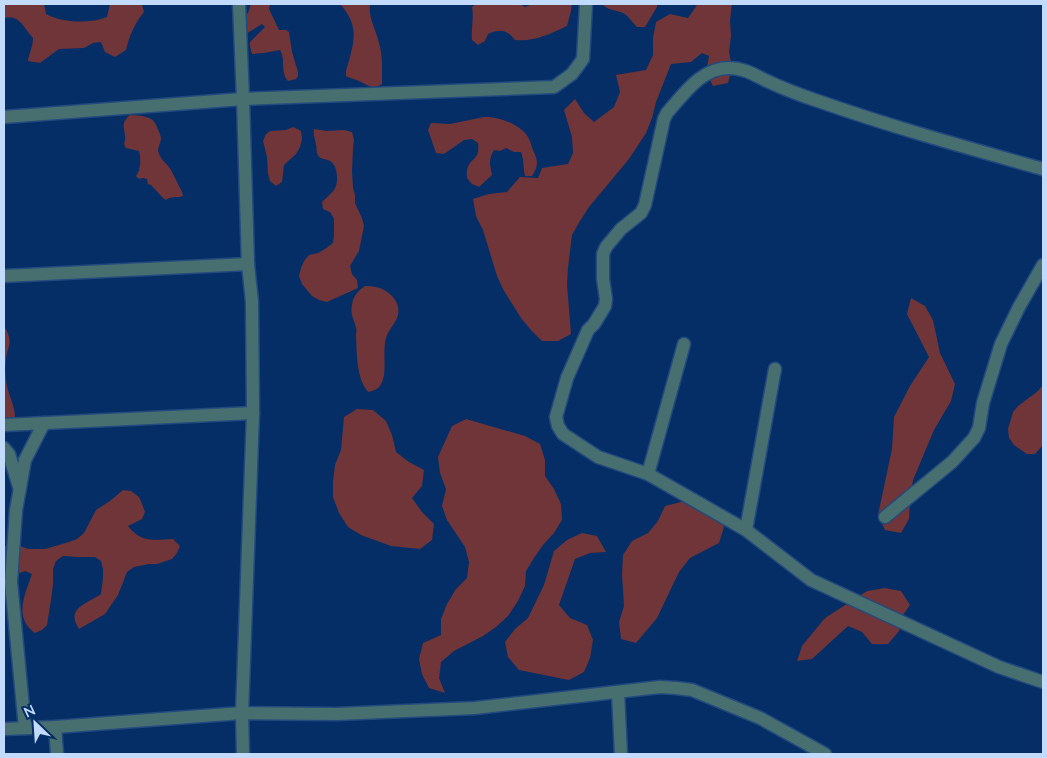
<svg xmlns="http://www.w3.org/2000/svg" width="1047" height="758" viewBox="0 0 1047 758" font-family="Lato,sans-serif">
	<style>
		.green { fill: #6f3538 }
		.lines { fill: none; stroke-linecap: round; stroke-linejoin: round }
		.street-casing { stroke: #234a7e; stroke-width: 15 }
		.street { stroke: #486f70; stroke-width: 12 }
	</style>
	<rect width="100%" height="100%" fill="#052e66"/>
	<g class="green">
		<path d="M4,4H44L46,14C63,23 90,24 107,17L110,4H142L144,12C135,23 129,36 126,50L115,57L105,52L101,42L93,43L84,48L59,49L40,63L28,61C29,53 33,47 33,38C24,29 20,14 4,18Z"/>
		<path d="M251,4H270L269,9L279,30H286L289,32L292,52L298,72V76L296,79L288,81C280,72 286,60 280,50L264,53L252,54L250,46V42L265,27L262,24L246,34L242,19L248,13Z"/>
		<path d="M340,4H370C368,18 376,29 379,43C383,56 382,71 382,84C374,89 370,87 363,83C358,80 352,79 346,76C346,66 348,66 350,57C356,35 356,22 340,4Z"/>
		<path d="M476,4H520L525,7L532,4H572L571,11L567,26C550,34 534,42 515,40C506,29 500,29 488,34L485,41L478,45L472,40C471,29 474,18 472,7Z"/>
		<path d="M602,4H657V7L645,27H637C633,23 629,17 625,14C616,9 610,12 602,4Z"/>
		<polygon points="697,4 732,4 730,20 731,36 729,52 732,67 728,83 713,86 706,72 709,56 702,53 691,62 671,64 656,102 652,118 646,133 629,159 589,207 580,221 572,235 568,268 567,285 571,334 558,341 542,341 531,330 521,318 504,291 497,276 483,230 476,216 473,199 489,194 507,192 520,177 538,178 542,168 568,164 573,153 572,137 564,110 575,99 584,113 594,122 614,107 620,92 616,75 646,70 653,55 653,38 656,22 670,14 688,18 697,5"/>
		<path d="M130,115C141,116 153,115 157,127C159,132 161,135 161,139C160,144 158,147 158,151C161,161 166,162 171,170L182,192L183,196C177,198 171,196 166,200L163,198L151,185L148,184L147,179L143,178L139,179L136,176C141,170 141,158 139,151L126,148L124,144C129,133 117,125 130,115Z"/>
		<path d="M484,117C498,116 523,125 529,139C531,142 531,146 533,150C538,161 539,165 532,176H525C523,167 524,160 521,152H514L506,148L500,151L494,150C488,160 490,165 492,175L479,187L472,184L467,178C465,156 481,164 478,143L472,139L464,140L444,154L436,153L428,130L431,123L450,124Z"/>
		<polygon points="293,127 301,131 302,139 300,147 296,154 284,165 282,182 276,186 270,181 268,174 267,157 263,141 266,134 270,131 286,130"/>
		<path d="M314,129L327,131L344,130L352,132L354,140L353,148L352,171L353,188L355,195V203L362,218L364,226L359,251L350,266L352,274L357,280L358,288L327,302L319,300L312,296L302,284L299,276L301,268L304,261L309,255L318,253L325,249L333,243L334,235V219L330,212L323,209L322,202C326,198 331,194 334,190C339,184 338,165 330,161C324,158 319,160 317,153C316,150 317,147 316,145C315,137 313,137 314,129Z"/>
		<path d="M365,286C368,286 373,286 376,287C390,290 403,304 397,318C394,325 388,331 386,338C382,351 388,374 381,384C379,389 373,391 368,392C356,377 357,354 356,335C356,333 357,330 356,328C354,319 350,314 352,305C353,296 358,291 365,286Z"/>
		<polygon points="911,298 925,306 933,320 940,353 955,384 951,401 934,430 913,480 910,500 909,519 901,533 885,530 878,515 892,449 894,417 910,386 929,357 907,314"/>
		<path d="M4,328L6,329C13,344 8,345 6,359C5,366 5,373 6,379C7,395 16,404 15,421L4,423Z"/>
		<polygon points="1043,385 1043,445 1035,454 1027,454 1014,445 1009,438 1008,429 1013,412 1018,406 1038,391"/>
		<polygon points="357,409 373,410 386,421 392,435 396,452 409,462 424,470 422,486 412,498 422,512 434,524 432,540 420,549 391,546 361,535 348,527 339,513 333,497 333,481 335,465 341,450 344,417"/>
		<polygon points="466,419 525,436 540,444 545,460 545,476 554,489 561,504 562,520 554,533 543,545 534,558 526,571 525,586 518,601 508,616 496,627 483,636 454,651 441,662 439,678 445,693 429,688 422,674 419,659 423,643 441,635 441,619 447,604 456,589 467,578 469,562 465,547 447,520 442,506 446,489 440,473 438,457 452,426"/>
		<path d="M123,490L131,491L139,497L142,504L145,512L142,519L128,526C141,543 154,540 173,539L180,546L177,553L172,559L157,564H149L134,567L127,572L118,595L105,614L79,629C65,608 87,604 101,594L103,578V569L101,561L95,557H79L63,556L56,561L53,569V584L51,600L47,625L42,630L35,633C13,617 25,595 32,574L25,571L17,574L4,573V546H20L28,549H45L69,542L77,539L84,533L96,510L110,501Z"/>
		<polygon points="685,501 715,514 724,527 719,543 690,558 679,572 657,618 636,643 621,639 619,622 624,606 622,574 623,555 632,541 648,533 658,521 665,506"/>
		<polygon points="582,533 597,536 606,552 590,553 575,559 559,605 570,618 587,625 593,640 590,658 584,672 569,680 519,670 508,657 505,642 515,629 528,618 544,585 554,551 567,540"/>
		<polygon points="885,588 901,591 910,605 903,615 899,631 888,644 872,644 862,632 848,626 812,659 797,661 802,646 825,618 867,591"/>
	</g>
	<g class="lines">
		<g class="street-casing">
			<g id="street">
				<polyline points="239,4 243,99 248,264 252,302 253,413 242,713 243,754"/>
				<polyline points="4,117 243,99 554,87 572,74 583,59 586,4"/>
				<path d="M1043,169C968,148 892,127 818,101C800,95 782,88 765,80C753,74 743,68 729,68C701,68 684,94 667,113L664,119L645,205L641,213L621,229L606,247L603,254V279L606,299L605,306L594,324L588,330L567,378L556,417L558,426L563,434L598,457L648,474L746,530L811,580L999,667L1043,682"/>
				<polyline points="4,276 248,264"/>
				<polyline points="4,425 253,413"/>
				<polyline points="4,448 9,454 19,487"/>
				<polyline points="648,474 684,344"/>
				<polyline points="885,517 952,462 974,438 979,428 983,403 1001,344 1019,307 1043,265"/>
				<polyline points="746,530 775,369"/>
				<polyline points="618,693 621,754"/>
				<polyline points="55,727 57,754"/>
				<polyline points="25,728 11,582 16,510 25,460 44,423"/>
				<polyline points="4,729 55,727 242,713 337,714 475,708 660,687 676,688 692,690 760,718 825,754"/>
			</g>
		</g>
		<use href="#street" class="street"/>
	</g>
	<rect width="1047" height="758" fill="none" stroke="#c2dafc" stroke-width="10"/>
	<g transform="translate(35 723) rotate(335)" stroke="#052e66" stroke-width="4" paint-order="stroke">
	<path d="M0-4L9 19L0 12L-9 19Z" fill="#c2dafc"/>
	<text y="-8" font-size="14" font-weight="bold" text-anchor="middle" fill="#c2dafc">N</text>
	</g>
</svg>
